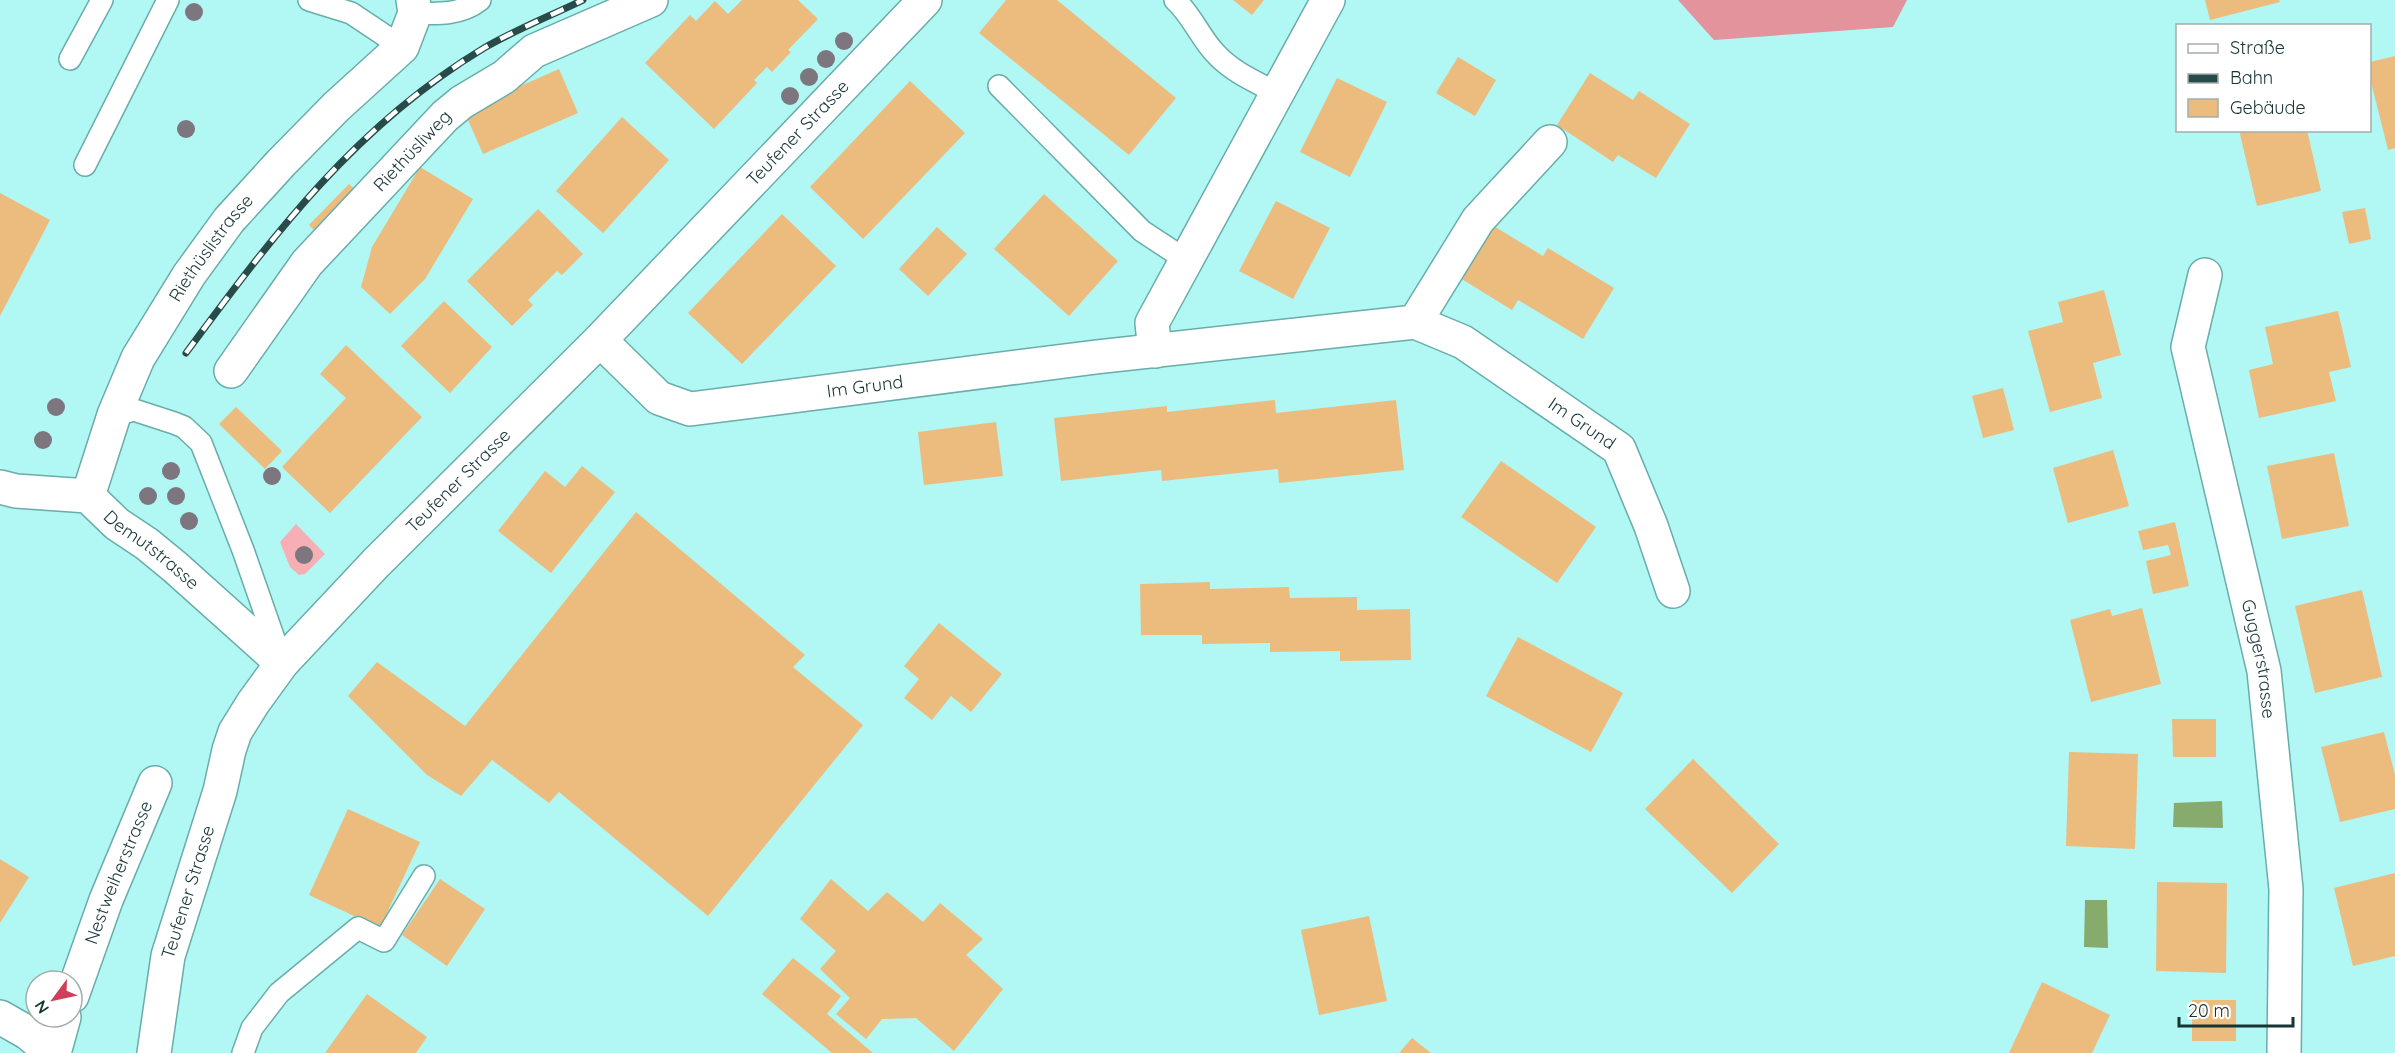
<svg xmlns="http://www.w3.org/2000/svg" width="2395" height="1053" viewBox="0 0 2395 1053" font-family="Quicksand,sans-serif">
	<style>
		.green { fill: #f5afb5 }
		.forest { fill: #e2939b }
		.water { fill: #86ab6c }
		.building { fill: #ecbc7e }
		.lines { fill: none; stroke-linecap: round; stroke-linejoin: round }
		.lane-casing { stroke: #69adaa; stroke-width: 24 }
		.street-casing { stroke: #69adaa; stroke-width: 36 }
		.secondary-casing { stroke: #69adaa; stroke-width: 36 }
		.lane { stroke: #fff; stroke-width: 21 }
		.street { stroke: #fff; stroke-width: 33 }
		.secondary { stroke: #fff; stroke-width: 33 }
		.rail-casing { stroke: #284a49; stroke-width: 7 }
		.rail { stroke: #fff; stroke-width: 4.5; stroke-dasharray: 14; stroke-linecap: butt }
		.tree { fill: #7d767e }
		.labels { text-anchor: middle; stroke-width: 5; stroke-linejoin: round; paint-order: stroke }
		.street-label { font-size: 18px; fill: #173433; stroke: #fff }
	</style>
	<rect width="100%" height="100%" fill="#b1f7f4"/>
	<polygon class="green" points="296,524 325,554 305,574 299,575 290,567 280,542"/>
	<polygon class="forest" points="1678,0 1907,0 1893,27 1714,40"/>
	<g class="water">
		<polygon points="2222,801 2223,828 2173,827 2174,803"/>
		<polygon points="2085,900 2107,900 2108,948 2084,947"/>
	</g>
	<g class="building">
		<polygon points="742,0 798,0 818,19 788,50 791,52 772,72 767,67 754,80 757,83 714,129 645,63 690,15 696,21 715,1 728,14"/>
		<polygon points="1006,0 1057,0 1176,98 1129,155 979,33"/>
		<polygon points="1233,0 1264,0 1252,15"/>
		<polygon points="2205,0 2279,0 2280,2 2210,20"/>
		<polygon points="2395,56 2395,148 2388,150 2370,78 2370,62"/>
		<polygon points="1458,57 1496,80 1475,116 1436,93"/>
		<polygon points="559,69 578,113 483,154 464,111"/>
		<polygon points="1590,73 1633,100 1639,91 1690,124 1656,178 1618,155 1613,162 1557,125"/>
		<polygon points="1337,78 1387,102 1350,177 1300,152"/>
		<polygon points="910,81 965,133 863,239 810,187"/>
		<polygon points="622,117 669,160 603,233 556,191"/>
		<polygon points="2239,130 2307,130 2321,191 2257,206"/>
		<polygon points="420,167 473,199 425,279 390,314 361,287 372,247"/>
		<polygon points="349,184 357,191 317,233 309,225"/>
		<polygon points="0,193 50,220 0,316"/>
		<polygon points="1044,194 1118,261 1069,316 994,249"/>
		<polygon points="1276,201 1330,228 1293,299 1239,271"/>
		<polygon points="2365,208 2371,239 2349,244 2342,212"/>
		<polygon points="538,209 583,254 562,275 557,271 528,300 533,305 512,326 467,281"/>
		<polygon points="782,214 836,266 742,364 688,313"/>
		<polygon points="1492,225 1543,256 1548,248 1614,288 1583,339 1518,300 1512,310 1460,278"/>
		<polygon points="937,227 967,254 928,296 899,269"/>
		<polygon points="2104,290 2121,355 2093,363 2102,398 2050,412 2028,331 2063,322 2058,302"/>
		<polygon points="444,301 492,347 450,393 401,346"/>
		<polygon points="2338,311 2351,367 2329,372 2336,401 2259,418 2249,370 2273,364 2265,327"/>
		<polygon points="346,345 422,417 330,513 282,467 346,398 320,374"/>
		<polygon points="2003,388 2014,430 1983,438 1972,396"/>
		<polygon points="1275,400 1276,413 1396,400 1404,470 1279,483 1278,469 1162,481 1161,470 1061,481 1054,418 1167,406 1167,412"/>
		<polygon points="236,407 282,451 265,469 219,424"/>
		<polygon points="996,422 1003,476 924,485 918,432"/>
		<polygon points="2113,450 2129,506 2068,523 2053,468"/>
		<polygon points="2334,453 2349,526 2282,539 2267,466"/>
		<polygon points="1501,461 1596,527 1557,583 1461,517"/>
		<polygon points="582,466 615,492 551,573 498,531 545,471 565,487"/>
		<polygon points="636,512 805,655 793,667 863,725 708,916 559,792 549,803 492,760 461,796 427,775 348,696 377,662 465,726"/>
		<polygon points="2175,522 2189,586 2153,594 2146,561 2171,555 2168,545 2143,550 2138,531"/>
		<polygon points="1210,582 1210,589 1289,587 1290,598 1357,597 1357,610 1410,609 1411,660 1340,661 1340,651 1270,652 1270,643 1202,644 1202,635 1141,635 1140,584"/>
		<polygon points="2362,590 2382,677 2315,693 2295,606"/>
		<polygon points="2142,608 2161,684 2091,702 2070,620 2110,609 2112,616"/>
		<polygon points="939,623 1002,674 971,712 951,696 932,720 904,698 919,679 904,666"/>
		<polygon points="1518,637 1623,693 1591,752 1486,696"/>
		<polygon points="2172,719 2216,719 2216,757 2173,757"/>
		<polygon points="2384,732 2395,775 2395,809 2340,822 2321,747"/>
		<polygon points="2069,752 2138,754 2135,849 2066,846"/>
		<polygon points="1693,759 1779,844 1732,893 1645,809"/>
		<polygon points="348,809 420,842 380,928 309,895"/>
		<polygon points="0,859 29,877 0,923"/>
		<polygon points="2395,873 2395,956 2353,966 2334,888"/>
		<polygon points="440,879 485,909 447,966 402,935"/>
		<polygon points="831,879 868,911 887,892 923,922 940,903 983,939 966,955 1003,989 954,1051 916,1018 882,1019 866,1039 836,1014 850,998 820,969 836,951 800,919"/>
		<polygon points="2157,882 2227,883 2226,973 2156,971"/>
		<polygon points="1369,916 1387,1001 1319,1015 1301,930"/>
		<polygon points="793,958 841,996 827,1014 873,1053 832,1053 762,994"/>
		<polygon points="2042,982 2110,1015 2092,1053 2009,1053"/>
		<polygon points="367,994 427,1037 416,1053 325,1053"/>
		<rect x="2192" y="1000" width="44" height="41"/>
		<polygon points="1412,1038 1431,1053 1399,1053"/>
	</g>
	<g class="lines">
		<g class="lane-casing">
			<g id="lane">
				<polyline points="309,0 351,13 402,47"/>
				<path d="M1175,0C1191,14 1200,37 1215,53C1232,72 1256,82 1279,94"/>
				<path d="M415,13C438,14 461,15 480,0"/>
				<polyline points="70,59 102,0"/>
				<polyline points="999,86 1142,231 1186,260"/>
				<polyline points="85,165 168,0"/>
				<polyline points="114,415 134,410 174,423 184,427 201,443 243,550 280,656"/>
				<polyline points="243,1053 252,1028 279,993 358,928 384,941 424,876"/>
			</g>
		</g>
		<g class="street-casing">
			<g id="street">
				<path id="s1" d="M2205,275L2188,347L2264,671L2286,889L2284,1053"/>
				<polyline points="1415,322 1478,220 1550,142"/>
				<path id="s2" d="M600,340L659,398L690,409L1096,357L1415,322L1463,342L1619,449L1651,526L1673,591"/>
				<polyline points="1155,351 1152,323 1328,0"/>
				<path id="s3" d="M231,371L307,263L445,116L462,102L504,77L534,51L651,0"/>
				<path id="s4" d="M88,496L114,415L138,358L189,275L229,220L281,163L336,107L402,47L415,13L413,0"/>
				<path id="s5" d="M72,996L106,900L155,783"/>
				<polyline points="0,1017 28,1033 52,1053"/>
				<polyline points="54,1053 64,1017"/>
			</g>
		</g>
		<g class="secondary-casing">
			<g id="secondary">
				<path id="s6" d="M0,487L16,491L88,496L117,524L147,544L175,567L282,663"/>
				<path id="s7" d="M154,1053L168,956L220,791L229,750L235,732L253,703L282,663L376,563L600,340L925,0"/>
			</g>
		</g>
		<use href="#lane" class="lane"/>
		<use href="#street" class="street"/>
		<use href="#secondary" class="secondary"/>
		<g class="rail-casing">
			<path id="rail" d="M186,353C274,234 355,126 484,48C515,30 550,16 583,0"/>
		</g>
		<use href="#rail" class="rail"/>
	</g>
	<g class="tree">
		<circle cx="194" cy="12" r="9"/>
		<circle cx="844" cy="41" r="9"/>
		<circle cx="826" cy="59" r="9"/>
		<circle cx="809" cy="77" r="9"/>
		<circle cx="790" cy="96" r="9"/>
		<circle cx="186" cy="129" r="9"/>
		<circle cx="56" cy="407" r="9"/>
		<circle cx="43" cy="440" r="9"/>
		<circle cx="171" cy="471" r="9"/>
		<circle cx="272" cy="476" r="9"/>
		<circle cx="148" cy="496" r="9"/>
		<circle cx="176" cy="496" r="9"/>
		<circle cx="189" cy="521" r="9"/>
		<circle cx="304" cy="555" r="9"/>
	</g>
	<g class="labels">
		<g class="street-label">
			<text dy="6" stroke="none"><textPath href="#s7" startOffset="1155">Teufener Strasse</textPath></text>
			<text dy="6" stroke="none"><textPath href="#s3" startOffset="286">Riethüsliweg</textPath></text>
			<text dy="6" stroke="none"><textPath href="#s4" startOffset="279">Riethüslistrasse</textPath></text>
			<text dy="6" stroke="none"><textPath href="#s2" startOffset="292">Im Grund</textPath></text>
			<text dy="6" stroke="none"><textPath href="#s2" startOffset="1042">Im Grund</textPath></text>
			<text dy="6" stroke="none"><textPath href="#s7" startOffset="669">Teufener Strasse</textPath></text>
			<text dy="6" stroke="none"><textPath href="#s6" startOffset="172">Demutstrasse</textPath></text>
			<text dy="6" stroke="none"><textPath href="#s1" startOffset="394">Guggerstrasse</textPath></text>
			<text dy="6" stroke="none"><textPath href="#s5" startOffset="132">Nestweiherstrasse</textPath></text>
			<text dy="6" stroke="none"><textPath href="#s7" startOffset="165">Teufener Strasse</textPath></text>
		</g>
	</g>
	<rect x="2176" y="24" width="195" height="108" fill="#ffffff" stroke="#a2aead" stroke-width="1.5"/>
	<rect x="2188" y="44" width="30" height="9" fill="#ffffff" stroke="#a2aead" stroke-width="1.5"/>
	<text x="2230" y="54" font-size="18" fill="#173433">Straße</text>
	<rect x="2188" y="74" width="30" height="9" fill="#284a49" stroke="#a2aead" stroke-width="1.5"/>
	<text x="2230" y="84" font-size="18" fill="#173433">Bahn</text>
	<rect x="2188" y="99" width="30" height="18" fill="#ecbc7e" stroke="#a2aead" stroke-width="1.5"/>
	<text x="2230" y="114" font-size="18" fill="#173433">Gebäude</text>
	<g transform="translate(54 999) rotate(237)"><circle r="28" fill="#ffffff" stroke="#a2aead" stroke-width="1.5"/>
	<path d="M0-4.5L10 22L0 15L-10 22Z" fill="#cf3f5c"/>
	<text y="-9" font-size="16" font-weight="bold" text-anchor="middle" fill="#173433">N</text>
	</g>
	<path d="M2179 1017v9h114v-9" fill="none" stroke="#173433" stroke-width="3"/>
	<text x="2188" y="1017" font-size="18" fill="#173433" stroke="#ffffff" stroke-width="4.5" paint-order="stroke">20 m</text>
</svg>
